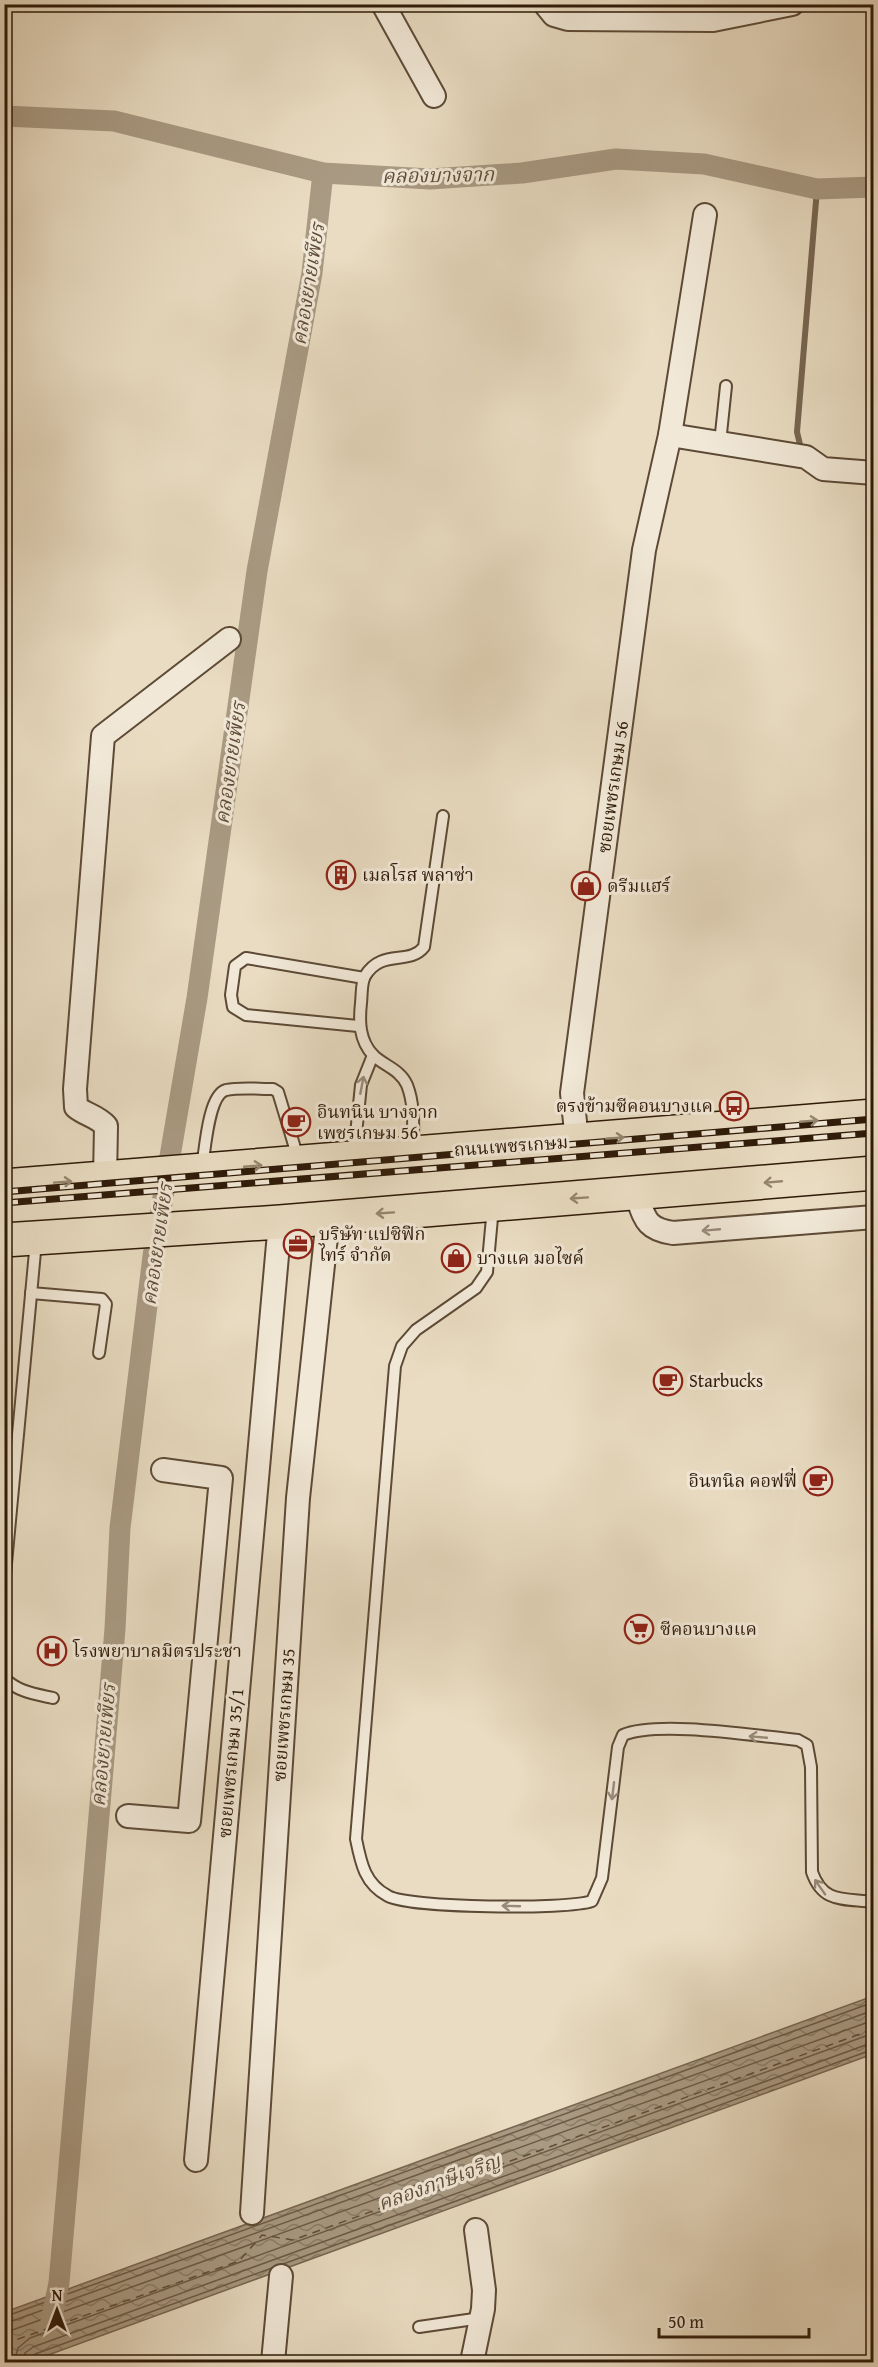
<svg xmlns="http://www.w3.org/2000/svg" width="878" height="2367" viewBox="0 0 878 2367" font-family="'Gentium Book Plus','Noto Serif Thai',serif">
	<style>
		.water { fill: url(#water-waves); stroke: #786752; stroke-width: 1.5 }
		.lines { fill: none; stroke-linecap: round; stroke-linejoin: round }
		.shore { stroke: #6c5a46; stroke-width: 1.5 }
		.stream { stroke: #786752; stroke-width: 6 }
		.canal { stroke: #a99a83; stroke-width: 21 }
		.ferry { stroke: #5f4d39; stroke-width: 1.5; stroke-dasharray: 8 6; stroke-linecap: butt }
		.lane-casing { stroke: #5d4a36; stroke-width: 14 }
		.street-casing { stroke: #5d4a36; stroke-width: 26 }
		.primary-casing { stroke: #2e1a08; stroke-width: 36 }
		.lane { stroke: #f1e8d7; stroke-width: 10 }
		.street { stroke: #f1e8d7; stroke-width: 22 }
		.primary { stroke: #e9dcc2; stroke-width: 33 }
		.rail-casing { stroke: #2e1a08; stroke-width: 7 }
		.rail { stroke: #f1e8d7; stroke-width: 4.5; stroke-dasharray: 14; stroke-linecap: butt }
		.oneway { stroke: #998b7a }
		.oneway2 { stroke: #95856e }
		.labels { text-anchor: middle; stroke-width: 6; stroke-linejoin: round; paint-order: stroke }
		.street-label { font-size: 18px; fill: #2e1a08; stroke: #f1e8d7 }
		.poi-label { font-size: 18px; fill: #2e1a08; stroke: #f1e8d7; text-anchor: start }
		.water-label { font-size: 20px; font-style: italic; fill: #5f4d39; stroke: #f1e8d7 }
	</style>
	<defs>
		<pattern id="water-waves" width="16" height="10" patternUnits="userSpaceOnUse" patternTransform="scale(1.5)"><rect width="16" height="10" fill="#a99a83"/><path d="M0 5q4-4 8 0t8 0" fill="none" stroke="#8a7d69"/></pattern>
	</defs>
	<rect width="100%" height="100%" fill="#e9dcc2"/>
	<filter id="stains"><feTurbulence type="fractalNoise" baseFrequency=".00333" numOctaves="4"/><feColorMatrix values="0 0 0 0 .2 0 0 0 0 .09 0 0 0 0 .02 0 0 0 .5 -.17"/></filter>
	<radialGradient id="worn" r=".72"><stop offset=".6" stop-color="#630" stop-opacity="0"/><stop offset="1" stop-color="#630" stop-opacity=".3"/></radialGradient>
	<polygon class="water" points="873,1996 873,2054 29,2362 5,2362 5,2312"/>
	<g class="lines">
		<g class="shore">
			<polyline points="283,2264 874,2049"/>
			<polyline points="4,2317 874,2002"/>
			<polyline points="4,2324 874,2010"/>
			<polyline points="4,2333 874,2020"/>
			<polyline points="14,2362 18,2348 30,2338 874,2033"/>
			<polyline points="23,2362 25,2353 33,2347 874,2042"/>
			<polyline points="31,2362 35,2354 272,2268"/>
		</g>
		<polyline class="stream" points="802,453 797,432 817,189"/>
		<g class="canal">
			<polyline points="4,116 114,121 323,173 430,179 522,173 616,159 704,164 817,189 874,187"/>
			<polyline points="51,2321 59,2283 115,1629 120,1528 153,1256 197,998 257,571 312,273 323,173"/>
		</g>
		<polyline class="ferry" points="4,2344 239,2261 262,2235 293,2240 874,2029"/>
		<g class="lane-casing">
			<g id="lane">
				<polyline points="720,443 726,386"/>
				<polyline points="358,1026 246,1015 233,1007 231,995 235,966 246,958 364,978"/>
				<path d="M413,1150C413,1128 415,1105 407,1085C400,1069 384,1066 373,1055C359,1040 359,1021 361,1003C362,995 361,983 365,976C382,948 409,966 424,947L443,816"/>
				<polyline points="354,1154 361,1085 373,1055"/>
				<path d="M202,1168C205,1151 208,1095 226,1090C240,1087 258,1089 273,1089L278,1092L298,1158"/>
				<path d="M493,1207L487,1272L476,1288L416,1330L402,1346L395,1366L356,1839C361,1864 365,1884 388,1896C409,1908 568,1910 592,1901L602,1878L618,1747L623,1735C658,1720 756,1736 798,1740L807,1745L811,1767L812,1872C823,1904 844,1898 874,1902"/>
				<polyline points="31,1293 102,1299 106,1304 99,1353"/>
				<polyline points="4,1585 36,1241"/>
				<path d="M4,1678C18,1692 35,1694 53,1698"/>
				<polyline points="419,2327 481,2318"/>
			</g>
		</g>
		<g class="street-casing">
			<g id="street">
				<polyline points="383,4 434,96"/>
				<polyline points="545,4 554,15 568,19 713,20 792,4"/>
				<polyline points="670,435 806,457 823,469 874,473"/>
				<polyline points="577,1141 572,1093 644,550 670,435 705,215"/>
				<path d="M105,1178L106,1126C97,1116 86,1115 76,1107L75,1089L103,736L229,639"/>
				<path d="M636,1194C645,1218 645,1229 673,1233L874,1217"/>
				<polyline points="128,1816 189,1821 221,1478 163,1470"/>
				<polyline points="196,2160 280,1222"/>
				<polyline points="252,2213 298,1498 328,1218"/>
				<polyline points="273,2362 281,2276"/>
				<polyline points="472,2362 483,2309 484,2290 476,2230"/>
			</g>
		</g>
		<g class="primary-casing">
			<g id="primary">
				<polyline points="4,1186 874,1116"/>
				<polyline points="4,1240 280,1222 874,1173"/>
			</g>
		</g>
		<use href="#lane" class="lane"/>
		<use href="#street" class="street"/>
		<use href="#primary" class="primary"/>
		<g class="rail-casing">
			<g id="rail">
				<polyline points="4,1192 874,1119"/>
				<polyline points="4,1203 874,1133"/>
			</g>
		</g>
		<use href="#rail" class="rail"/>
	</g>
	<defs><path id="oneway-shaft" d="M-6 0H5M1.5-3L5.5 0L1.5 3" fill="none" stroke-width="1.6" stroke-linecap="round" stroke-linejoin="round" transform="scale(1.5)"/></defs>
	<g class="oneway">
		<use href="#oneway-shaft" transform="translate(362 1085) rotate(-79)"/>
		<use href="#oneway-shaft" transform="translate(711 1230) rotate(175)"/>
		<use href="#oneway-shaft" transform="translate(758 1737) rotate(-175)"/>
		<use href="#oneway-shaft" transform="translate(613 1791) rotate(97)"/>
		<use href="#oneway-shaft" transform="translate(820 1887) rotate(-125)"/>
		<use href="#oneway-shaft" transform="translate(511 1906) rotate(-178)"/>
	</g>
	<g class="oneway2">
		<use href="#oneway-shaft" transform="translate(809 1121) rotate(-5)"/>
		<use href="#oneway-shaft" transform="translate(615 1138) rotate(-4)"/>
		<use href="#oneway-shaft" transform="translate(253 1166) rotate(-5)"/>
		<use href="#oneway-shaft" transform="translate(63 1182) rotate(-4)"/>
		<use href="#oneway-shaft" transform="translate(773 1182) rotate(175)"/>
		<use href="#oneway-shaft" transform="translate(579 1198) rotate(176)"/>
		<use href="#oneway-shaft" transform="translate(385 1213) rotate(176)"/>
	</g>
	<defs>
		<g id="building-ring" transform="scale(1.5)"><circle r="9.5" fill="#f1e8d7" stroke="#8f2418" stroke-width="1.5"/><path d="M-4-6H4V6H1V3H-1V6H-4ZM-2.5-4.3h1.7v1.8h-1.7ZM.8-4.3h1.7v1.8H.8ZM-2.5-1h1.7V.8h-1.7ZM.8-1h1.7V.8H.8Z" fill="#8f2418"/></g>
		<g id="shop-ring" transform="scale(1.5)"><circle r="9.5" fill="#f1e8d7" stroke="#8f2418" stroke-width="1.5"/><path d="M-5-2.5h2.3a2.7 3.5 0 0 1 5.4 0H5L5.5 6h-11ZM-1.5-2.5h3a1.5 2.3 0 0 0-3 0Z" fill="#8f2418"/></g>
		<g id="bus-ring" transform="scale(1.5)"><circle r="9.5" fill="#f1e8d7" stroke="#8f2418" stroke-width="1.5"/><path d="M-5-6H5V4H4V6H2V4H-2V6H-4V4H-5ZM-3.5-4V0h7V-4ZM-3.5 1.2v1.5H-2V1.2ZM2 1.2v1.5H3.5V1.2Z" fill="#8f2418"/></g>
		<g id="cafe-ring" transform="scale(1.5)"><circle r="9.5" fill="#f1e8d7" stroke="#8f2418" stroke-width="1.5"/><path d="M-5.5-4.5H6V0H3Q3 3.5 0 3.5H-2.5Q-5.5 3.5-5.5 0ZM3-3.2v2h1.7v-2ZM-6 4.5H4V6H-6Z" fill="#8f2418"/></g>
		<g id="office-ring" transform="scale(1.5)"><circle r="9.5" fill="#f1e8d7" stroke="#8f2418" stroke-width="1.5"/><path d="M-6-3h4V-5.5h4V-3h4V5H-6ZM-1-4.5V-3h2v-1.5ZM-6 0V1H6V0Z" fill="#8f2418"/></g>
		<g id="supermarket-ring" transform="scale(1.5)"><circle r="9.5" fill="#f1e8d7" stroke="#8f2418" stroke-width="1.5"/><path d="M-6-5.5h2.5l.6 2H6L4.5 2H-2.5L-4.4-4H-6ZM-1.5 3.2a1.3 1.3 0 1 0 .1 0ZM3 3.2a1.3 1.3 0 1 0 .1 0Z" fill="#8f2418"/></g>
		<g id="hospital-ring" transform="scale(1.5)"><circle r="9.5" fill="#f1e8d7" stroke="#8f2418" stroke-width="1.5"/><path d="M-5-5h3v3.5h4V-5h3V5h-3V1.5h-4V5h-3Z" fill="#8f2418"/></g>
	</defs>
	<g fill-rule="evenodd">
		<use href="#building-ring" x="341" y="875"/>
		<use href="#shop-ring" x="586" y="886"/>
		<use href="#bus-ring" x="734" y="1106"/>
		<use href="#cafe-ring" x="296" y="1122"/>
		<use href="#office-ring" x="298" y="1244"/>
		<use href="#shop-ring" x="456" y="1258"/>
		<use href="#cafe-ring" x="668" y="1381"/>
		<use href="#cafe-ring" x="818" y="1481"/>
		<use href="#supermarket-ring" x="639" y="1629"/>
		<use href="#hospital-ring" x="52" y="1651"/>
	</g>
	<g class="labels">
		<g class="street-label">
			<text transform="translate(613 787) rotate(-82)" y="6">ซอยเพชรเกษม 56</text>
			<text transform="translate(511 1146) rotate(-4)" y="6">ถนนเพชรเกษม</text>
			<text transform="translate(284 1715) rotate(-86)" y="6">ซอยเพชรเกษม 35</text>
			<text transform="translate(231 1763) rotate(-85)" y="6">ซอยเพชรเกษม 35/1</text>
		</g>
		<g class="poi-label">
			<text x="362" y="881">เมลโรส พลาซ่า</text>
			<text x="607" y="892">ดรีมแฮร์</text>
			<text x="713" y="1112" text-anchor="end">ตรงข้ามซีคอนบางแค</text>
			<text x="317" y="1118">อินทนิน บางจาก<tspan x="317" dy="21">เพชรเกษม 56</tspan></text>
			<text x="319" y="1240">บริษัท แปซิฟิก<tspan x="319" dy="21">ไทร์ จำกัด</tspan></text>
			<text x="477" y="1264">บางแค มอไซค์</text>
			<text x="689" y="1387">Starbucks</text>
			<text x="797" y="1487" text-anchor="end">อินทนิล คอฟฟี่</text>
			<text x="660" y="1635">ซีคอนบางแค</text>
			<text x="73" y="1657">โรงพยาบาลมิตรประชา</text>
		</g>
		<g class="water-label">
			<text transform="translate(438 175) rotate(-1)" y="7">คลองบางจาก</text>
			<text transform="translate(308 284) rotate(-81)" y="7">คลองยายเพียร</text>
			<text transform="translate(230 763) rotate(-82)" y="7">คลองยายเพียร</text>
			<text transform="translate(157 1244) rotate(-82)" y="7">คลองยายเพียร</text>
			<text transform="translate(103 1745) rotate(-85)" y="7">คลองยายเพียร</text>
			<text transform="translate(439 2182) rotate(-20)" y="7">คลองภาษีเจริญ</text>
		</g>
	</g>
	<rect width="878" height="2367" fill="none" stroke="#e9dcc2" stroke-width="24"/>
	<rect x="6" y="6" width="866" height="2355" fill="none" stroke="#2e1a08" stroke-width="3"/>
	<rect x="12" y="12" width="854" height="2343" fill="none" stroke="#2e1a08" stroke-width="1.5"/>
	<g transform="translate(57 2310)" stroke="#f1e8d7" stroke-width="4.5" paint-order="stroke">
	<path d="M0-4.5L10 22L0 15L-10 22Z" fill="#2e1a08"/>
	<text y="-9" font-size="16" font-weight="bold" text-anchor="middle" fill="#2e1a08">N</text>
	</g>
	<path d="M659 2328v9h150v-9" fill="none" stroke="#2e1a08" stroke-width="3"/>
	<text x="668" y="2328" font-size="18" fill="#2e1a08" stroke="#f1e8d7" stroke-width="4.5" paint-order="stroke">50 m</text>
	<rect width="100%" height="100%" filter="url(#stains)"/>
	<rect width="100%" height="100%" fill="url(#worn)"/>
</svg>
